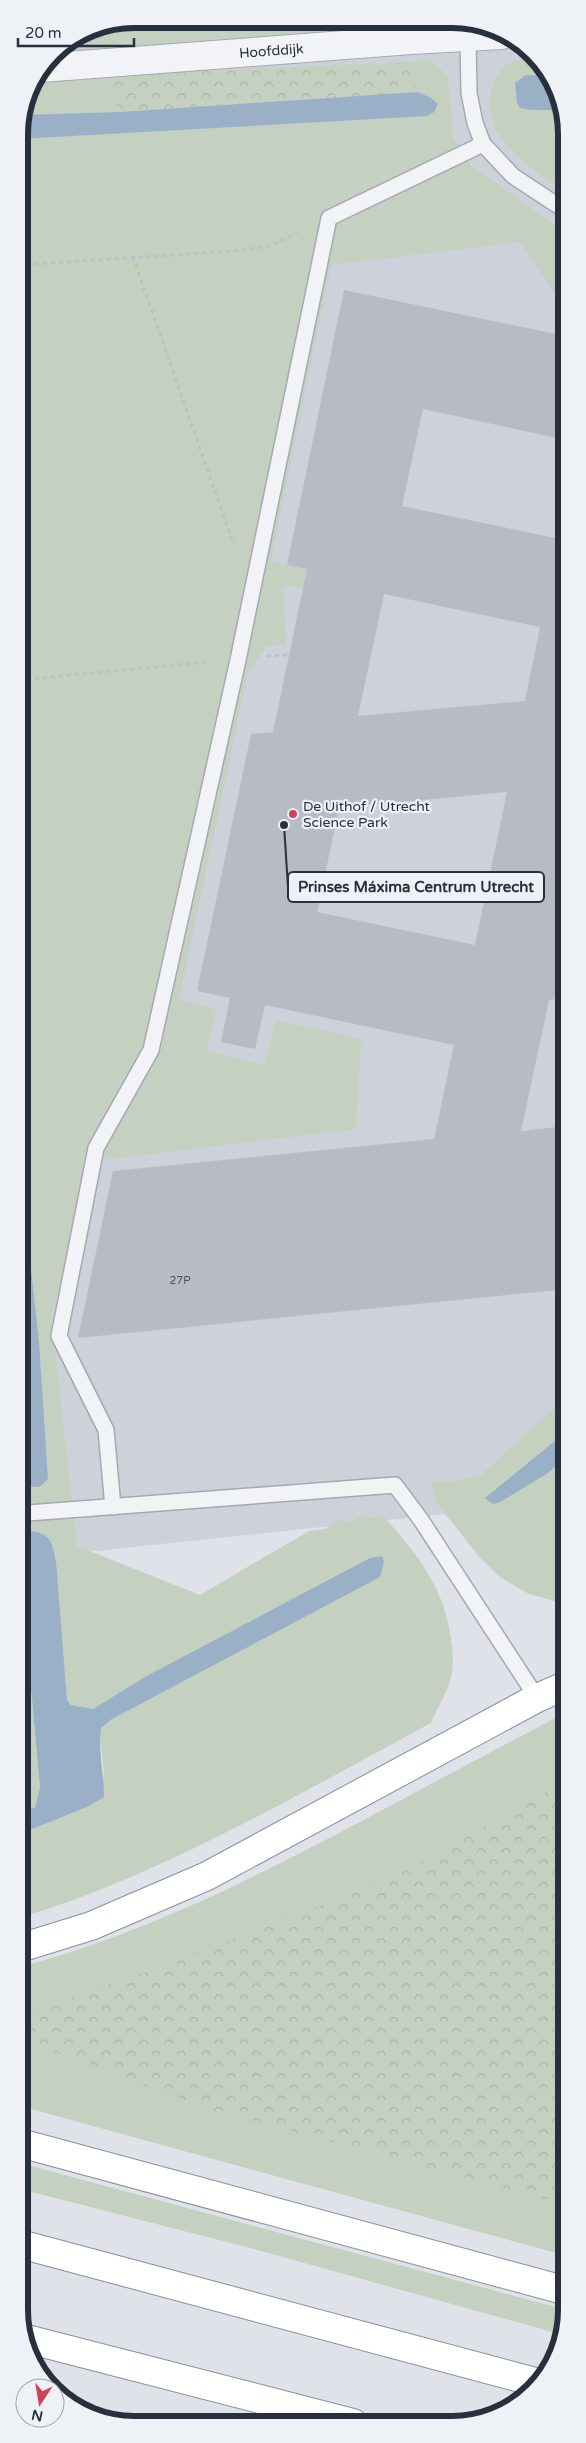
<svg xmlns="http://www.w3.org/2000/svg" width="586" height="2443" viewBox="0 0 586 2443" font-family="'Varela Round',sans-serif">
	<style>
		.built { fill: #cdd1da }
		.green { fill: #c4d1c0 }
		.forest { fill: url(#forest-crowns) }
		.water { fill: #9ab0c7 }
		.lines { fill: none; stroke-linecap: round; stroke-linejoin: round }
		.stream { stroke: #9ab0c7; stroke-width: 11 }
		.building { fill: #b6bbc4; fill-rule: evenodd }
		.service-casing { stroke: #a4a9b2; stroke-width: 18 }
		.minor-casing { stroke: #a4a9b2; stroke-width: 30 }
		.motorway-casing { stroke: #86909e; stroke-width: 30 }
		.path { stroke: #bdc0c6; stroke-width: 3; stroke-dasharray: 4 4; stroke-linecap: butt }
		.service { stroke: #f1f3f6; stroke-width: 15 }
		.minor { stroke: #f1f3f6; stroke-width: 28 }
		.motorway { stroke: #fff; stroke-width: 28 }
		.poi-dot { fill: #cb455a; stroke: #eef1f5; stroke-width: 2 }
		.labels { text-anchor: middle; stroke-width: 4.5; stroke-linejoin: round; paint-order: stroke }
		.number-label { font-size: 11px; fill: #4c5360 }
		.street-label { font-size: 14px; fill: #28303e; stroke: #eef1f5 }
		.poi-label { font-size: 14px; fill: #28303e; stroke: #eef1f5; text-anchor: start }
		.rim { fill: none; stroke: #28303e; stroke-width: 6 }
		.leader { fill: none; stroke: #28303e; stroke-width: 2 }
		.callout-dot { fill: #28303e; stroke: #eef1f5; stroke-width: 2 }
		.callout { fill: #eef1f5; stroke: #28303e; stroke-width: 2 }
		.callout-label { font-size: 15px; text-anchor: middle; font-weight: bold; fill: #28303e }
	</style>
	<defs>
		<pattern id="forest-crowns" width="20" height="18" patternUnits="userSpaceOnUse" patternTransform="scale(1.25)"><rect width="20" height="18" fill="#c4d1c0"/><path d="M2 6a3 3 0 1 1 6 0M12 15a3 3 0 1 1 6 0" fill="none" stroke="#a8b4a6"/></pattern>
	</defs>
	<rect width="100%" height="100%" fill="#dfe2e8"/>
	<polygon class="built" points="134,19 475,21 534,53 566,118 567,1501 20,1559 19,126 30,83 53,52 90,27"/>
	<g class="green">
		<polygon points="134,19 475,21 482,25 54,51 90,27"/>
		<path d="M535,54L566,118V190C534,172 486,141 490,98C491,86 497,76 503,66Z"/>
		<path d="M430,60L448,76L453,138L471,165L566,233V336L558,335L563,307L521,242L331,265L271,561L307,569L303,588L283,585L286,645L266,646L248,673L179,1000L216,1010L206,1051L265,1065L275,1020L361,1039L356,1129L103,1160L51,1314L77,1546L200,1595L309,1531L325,1529L340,1519L348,1522L366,1515L371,1518L382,1515C416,1552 445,1588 451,1639C453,1651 454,1666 451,1677C447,1694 437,1707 431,1723C297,1795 165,1873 20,1918V1834L87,1807L104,1775L100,1737L101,1728L112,1719L143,1678L93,1709L71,1705L67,1700L58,1604L23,1538L20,1566L19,1486L29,1487L48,1479L39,1342L19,1157V139L427,116L431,98L418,92L407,62Z"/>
		<polygon points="98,75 120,112 22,115 33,80"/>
		<polygon points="567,1396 567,1605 527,1593 500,1577 481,1559 435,1501 432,1482 456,1481 481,1475"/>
		<polygon points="20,1567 40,1788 35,1807 20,1813"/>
		<path d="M567,1712V2256L20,2106V1967C140,1935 250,1880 360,1822C429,1785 498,1748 567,1712Z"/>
		<polygon points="20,2163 567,2310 567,2317 560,2334 250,2248 20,2189"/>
	</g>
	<g class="forest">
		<polygon points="407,62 418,92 120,112 98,75"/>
		<polygon points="567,1781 567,2205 204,2108 20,2039 20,2014 138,1975 392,1878"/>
	</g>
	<g class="water">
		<polygon points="526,75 545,75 562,110 532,110 520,108 517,103 515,83"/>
		<polygon points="418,92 431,98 438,104 434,112 427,116 19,139 22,115 120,112"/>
		<polygon points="19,1157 39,1342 48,1479 40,1487 19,1486"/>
		<polygon points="567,1431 567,1456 548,1473 500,1502 493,1504 485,1498"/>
		<path d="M31,1531C51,1533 53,1545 56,1562L67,1700L71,1705L93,1709L143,1678L370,1558L382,1556L384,1562L380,1577L112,1719L101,1728C98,1751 104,1774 104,1797L87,1807L20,1834V1813L35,1807L40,1788L20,1567L23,1538Z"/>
	</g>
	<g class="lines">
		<polyline class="stream" points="133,19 135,19"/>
	</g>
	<path class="building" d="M344,290L566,336V440L423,409L402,506L560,539L566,514L567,1001L563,998L549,1000L521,1131L567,1126V1289L78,1338L113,1171L434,1139L454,1045L265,1005L255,1049L221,1042L230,998L197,991L251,734L273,732L307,569L287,565ZM384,594L540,627L525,701L358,716ZM507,792L475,945L317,912L339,808Z"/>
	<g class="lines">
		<g class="service-casing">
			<g id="service">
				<polyline points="468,37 469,93 475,123 483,144 513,176 566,211"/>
				<polyline points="113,1507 106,1430 59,1336 96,1148 151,1050 238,660 329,218 483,144"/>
				<polyline points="28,1513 395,1485 421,1520 537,1698"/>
			</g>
		</g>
		<g class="minor-casing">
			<g id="minor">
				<path id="s1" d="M41,68L411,40L502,35"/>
			</g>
		</g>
		<g class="motorway-casing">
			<g id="motorway">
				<polyline points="20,1948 91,1926 207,1876 537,1698 567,1685"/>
				<polyline points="20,2143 567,2291"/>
				<polyline points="20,2244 539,2383"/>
				<polyline points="27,2339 353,2423"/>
			</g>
		</g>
		<g class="path">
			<polyline points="133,257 232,540"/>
			<polyline points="19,265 235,251 270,246 297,233"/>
			<polyline points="267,656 287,655"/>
			<polyline points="19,680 209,662"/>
		</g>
		<use href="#service" class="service"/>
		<use href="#minor" class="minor"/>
		<use href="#motorway" class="motorway"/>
	</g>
	<circle class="poi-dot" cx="293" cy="814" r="5"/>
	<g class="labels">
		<g class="number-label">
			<text x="180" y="1284">27P</text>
		</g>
		<g class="street-label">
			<text dy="5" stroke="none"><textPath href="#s1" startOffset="231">Hoofddijk</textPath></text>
		</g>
		<g class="poi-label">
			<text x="303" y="811">De Uithof / Utrecht<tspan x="303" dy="16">Science Park</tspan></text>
		</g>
	</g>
	<path d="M0 0H586V2443H0ZM134 28H452A106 106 0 0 1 558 134V2310A106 106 0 0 1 452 2416H134A106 106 0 0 1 28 2310V134A106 106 0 0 1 134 28Z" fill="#eef1f5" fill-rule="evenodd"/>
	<path class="rim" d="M134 28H452A106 106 0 0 1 558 134V2310A106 106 0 0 1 452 2416H134A106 106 0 0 1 28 2310V134A106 106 0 0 1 134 28Z"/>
	<path class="leader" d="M284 825L288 887"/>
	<circle class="callout-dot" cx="284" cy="825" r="5"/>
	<rect class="callout" x="288" y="872" width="256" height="30" rx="5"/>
	<g class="callout-label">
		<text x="416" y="892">Prinses Máxima Centrum Utrecht</text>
	</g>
	<g transform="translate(40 2403) rotate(192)"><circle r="24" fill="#eef1f5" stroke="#9fa4ac"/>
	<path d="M0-4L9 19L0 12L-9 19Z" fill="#cb455a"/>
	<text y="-8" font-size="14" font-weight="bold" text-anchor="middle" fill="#28303e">N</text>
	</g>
	<path d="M18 38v8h116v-8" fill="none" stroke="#28303e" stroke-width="2.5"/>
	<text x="25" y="38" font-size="15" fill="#28303e" stroke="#eef1f5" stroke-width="4" paint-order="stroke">20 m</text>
</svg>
